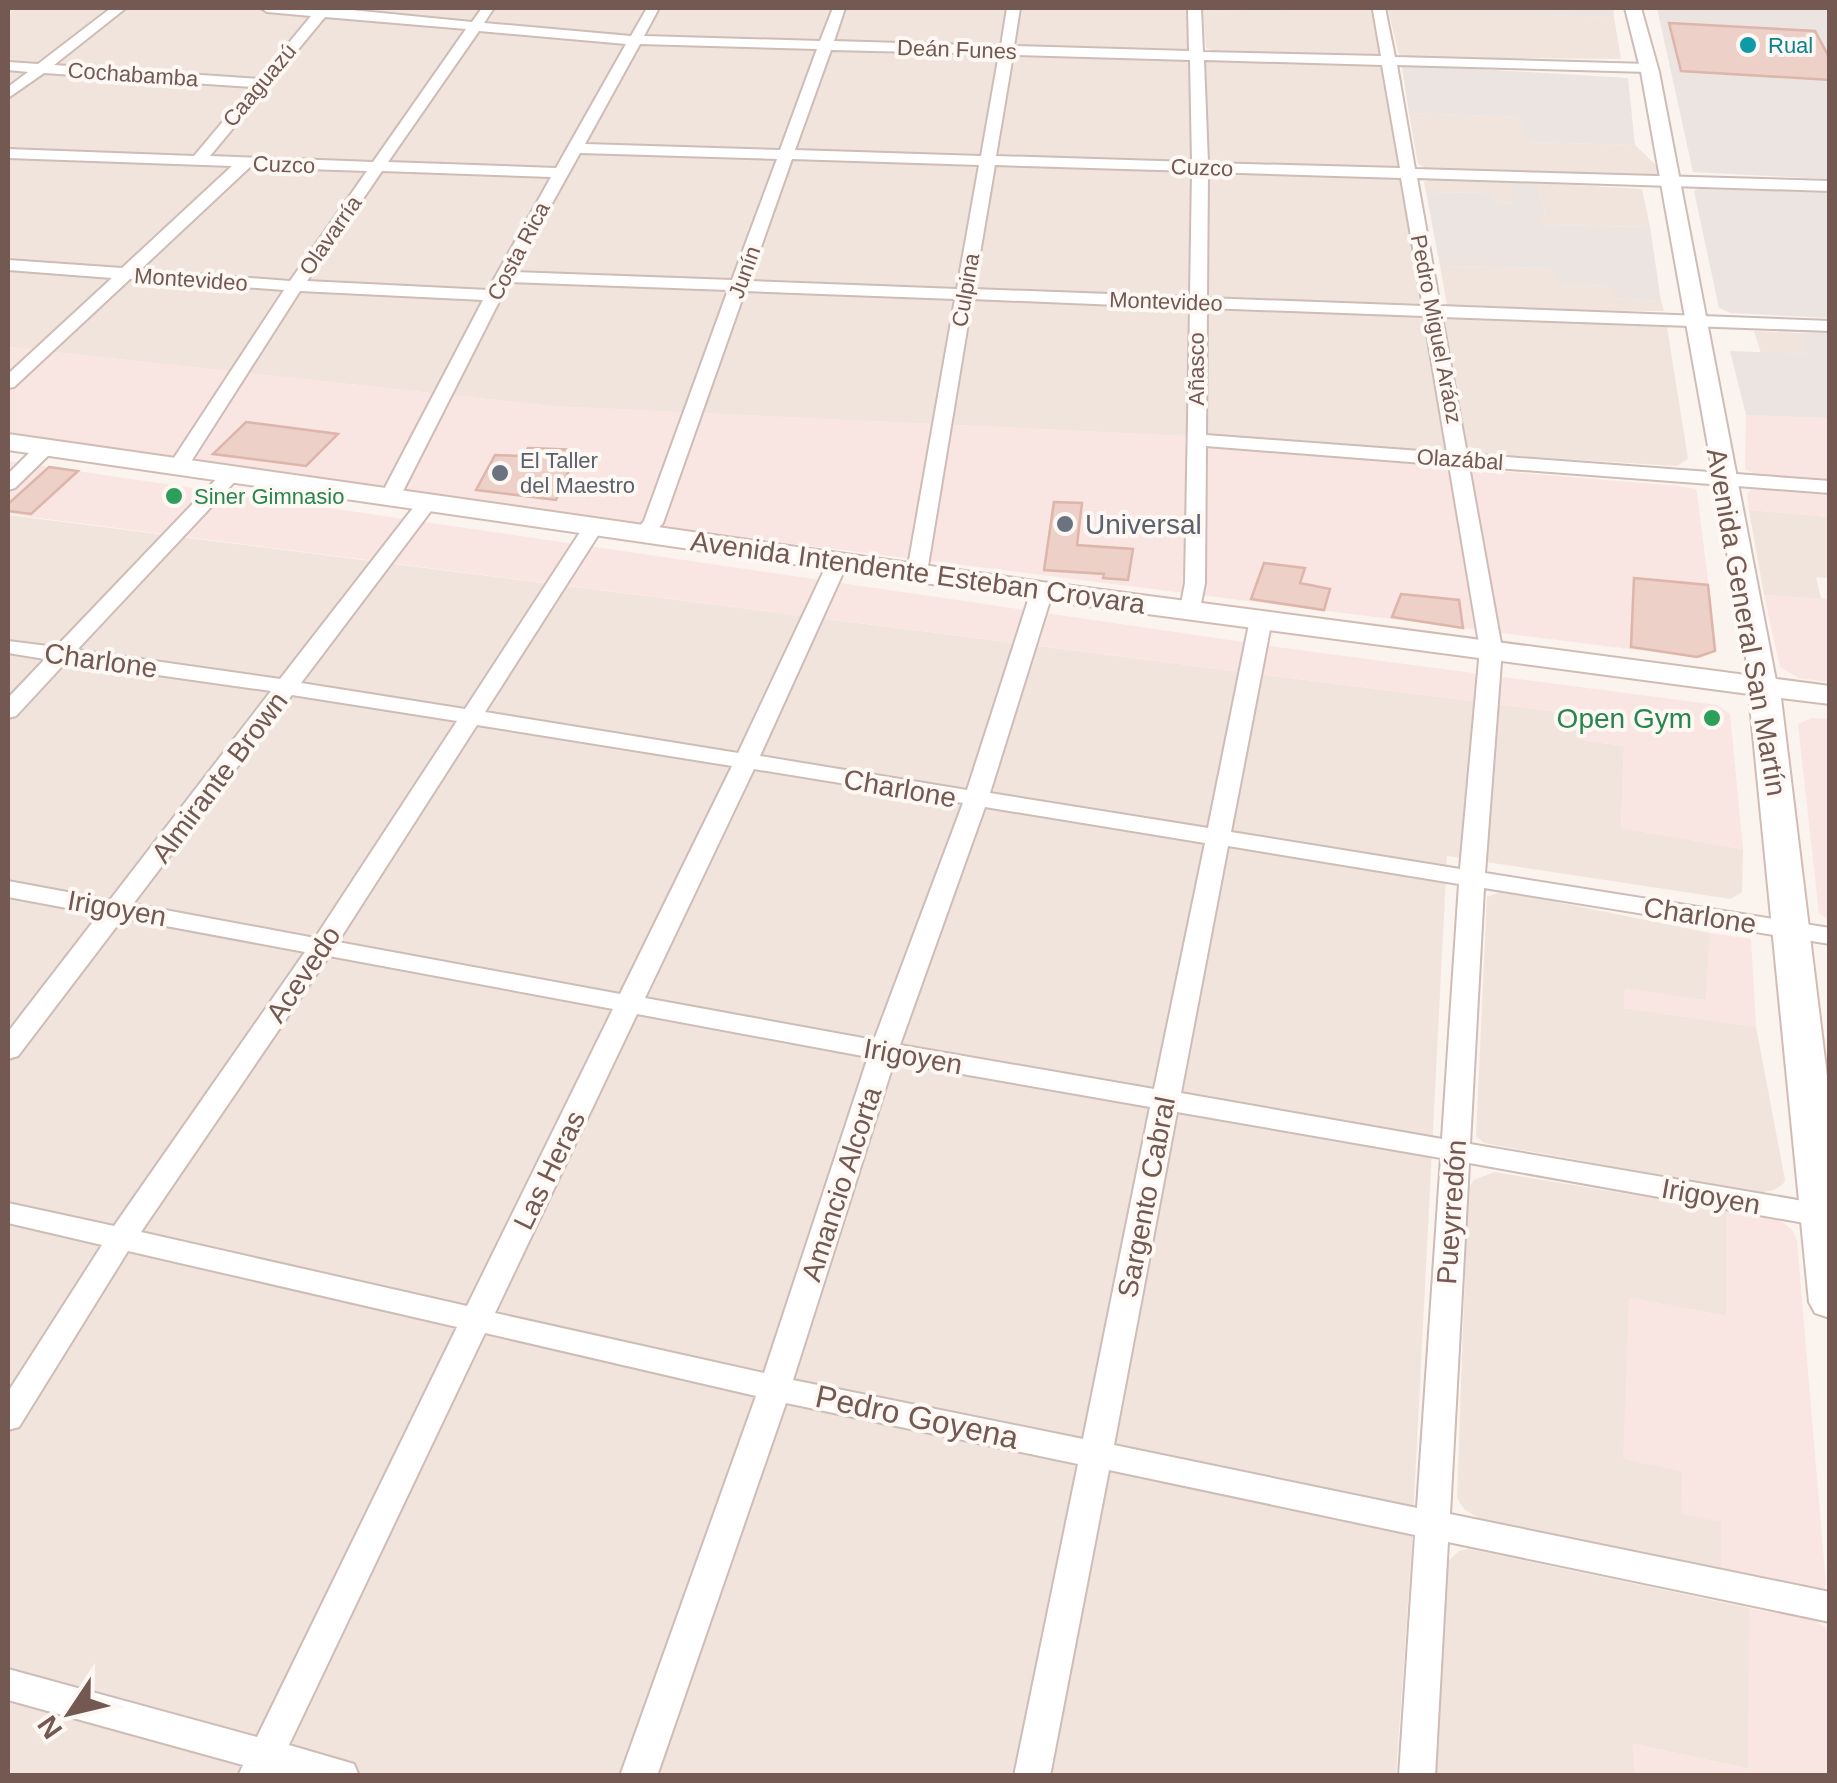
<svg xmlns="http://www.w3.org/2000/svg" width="1837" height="1783" viewBox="0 0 1837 1783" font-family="Arial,sans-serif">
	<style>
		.residential { fill: #f1e4dc }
		.commercial { fill: #f9e5e2 }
		.industrial { fill: #ebe4e1 }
		.building { fill: #edd0c8; stroke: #ddb5aa; stroke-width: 2.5 }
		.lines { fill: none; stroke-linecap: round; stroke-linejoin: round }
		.minor-casing { stroke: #cebcb6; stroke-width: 4 }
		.tertiary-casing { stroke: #cebcb6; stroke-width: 4 }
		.secondary-casing { stroke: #d1bcb4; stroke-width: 4 }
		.minor { fill: #fff; fill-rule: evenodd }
		.tertiary { fill: #fff; fill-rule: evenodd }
		.secondary { fill: #fff; fill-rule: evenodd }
		.culture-dot { fill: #0f9aa8; stroke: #fdf8f3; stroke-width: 4 }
		.worship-dot { fill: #6b7280; stroke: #fdf8f3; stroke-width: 4 }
		.leisure-dot { fill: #2e9e5b; stroke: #fdf8f3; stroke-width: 4 }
		.labels { text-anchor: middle; stroke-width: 8; stroke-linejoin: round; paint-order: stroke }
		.far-culture-label { font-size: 22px; fill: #0d838f; stroke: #fdf8f3; text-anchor: start }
		.far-street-label { font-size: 22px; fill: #745852; stroke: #fdf8f3 }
		.far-worship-label { font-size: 22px; fill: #5b616d; stroke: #fdf8f3; text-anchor: start }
		.far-leisure-label { font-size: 22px; fill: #27864d; stroke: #fdf8f3; text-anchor: start }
		.worship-label { font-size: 28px; fill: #5b616d; stroke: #fdf8f3; text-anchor: start }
		.street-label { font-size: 28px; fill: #745852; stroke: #fdf8f3 }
		.leisure-label { font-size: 28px; fill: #27864d; stroke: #fdf8f3; text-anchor: end }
		.near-street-label { font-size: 32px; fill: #745852; stroke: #fdf8f3 }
	</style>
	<rect width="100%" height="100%" fill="#fbf3ed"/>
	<g class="residential">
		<polygon points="8,8 1190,8 1190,57 1370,63 1386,69 1428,314 1667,327 1688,459 1677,466 1227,438 551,406 8,347"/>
		<polygon points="1286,8 1375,10 1382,55 1218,53 1206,48 1203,11 1286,13"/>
		<polygon points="1388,10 1614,17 1621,59 1403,57 1399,55"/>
		<polygon points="1409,113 1521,117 1528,142 1635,145 1662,171 1652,176 1430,170 1418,164"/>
		<polygon points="1432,177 1509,180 1516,204 1494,203 1490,193 1426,192 1424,182"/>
		<polygon points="1537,183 1642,189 1650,227 1540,225 1536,216 1546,215"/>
		<polygon points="1440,266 1554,268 1558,284 1612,286 1615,298 1661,301 1664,311 1457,310 1447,305"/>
		<polygon points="1754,331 1800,333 1810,354 1761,353"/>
		<polygon points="1749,510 1829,517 1829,578 1816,577 1821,599 1764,595"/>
		<polygon points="8,515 1581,715 1581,740 1624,746 1621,828 1743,849 1742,892 1731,899 1447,856 1411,1559 1396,1775 8,1776"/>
		<polygon points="1502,891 1710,933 1706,1000 1625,989 1624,1008 1756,1027 1785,1180 1783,1184 1774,1190 1759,1193 1484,1143 1476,1136 1487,897"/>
		<polygon points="1494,1172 1726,1210 1726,1316 1630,1298 1624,1459 1682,1471 1721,1522 1721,1575 1480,1519 1464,1509 1457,1498 1468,1189 1474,1180"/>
		<polygon points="1469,1549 1749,1608 1749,1769 1634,1744 1634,1775 1435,1776 1443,1566 1459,1551"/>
	</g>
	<g class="commercial">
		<polygon points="8,347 551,406 1185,436 1185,445 1679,486 1696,489 1697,494 1717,650 1702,658 611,521 8,434"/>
		<polygon points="1746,415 1829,418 1829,482 1758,475 1745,469"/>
		<polygon points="8,461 1291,649 1717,705 1730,714 1743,849 1621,828 1624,746 1580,740 1580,715 8,514"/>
		<polygon points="1754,487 1829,492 1829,517 1749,510 1747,493"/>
		<polygon points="1764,595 1829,599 1829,682 1799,678 1780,667"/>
		<polygon points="1812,718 1829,719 1829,921 1819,913 1798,724"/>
		<polygon points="1710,933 1751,939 1756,1027 1624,1008 1625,988 1706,1000"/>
		<polygon points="1726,1210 1779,1219 1793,1231 1797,1241 1826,1585 1820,1592 1721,1575 1721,1522 1681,1514 1682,1471 1623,1459 1629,1298 1726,1316"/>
		<polygon points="1749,1608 1814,1620 1829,1630 1829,1775 1634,1775 1633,1744 1748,1769"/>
	</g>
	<g class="industrial">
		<polygon points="1203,8 1613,8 1614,17 1287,8 1287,13 1203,11"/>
		<polygon points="1657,8 1829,8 1829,179 1693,172"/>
		<polygon points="1411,65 1628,78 1635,145 1527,142 1521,117 1409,113 1402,67"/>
		<polygon points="1509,180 1537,183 1546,216 1537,216 1540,225 1650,227 1661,301 1615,298 1611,286 1557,284 1553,268 1440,266 1426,192 1491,193 1494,203 1515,204"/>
		<polygon points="1698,189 1829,192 1829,318 1731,313 1719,308 1694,191"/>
		<polygon points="1800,333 1829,333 1829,418 1746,415 1730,351 1809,354"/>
	</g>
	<g class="building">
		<polygon points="1669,23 1815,31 1830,59 1830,80 1681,71"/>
		<polygon points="246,422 338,434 306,466 213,454"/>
		<polygon points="528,448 578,450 556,500 476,490 495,455 523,456"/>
		<polygon points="49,467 78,471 31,514 8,511 8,504"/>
		<polygon points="1054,502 1082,503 1077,545 1133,549 1128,580 1103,578 1104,574 1044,570"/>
		<polygon points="1264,563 1305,568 1300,583 1330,589 1324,610 1251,599"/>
		<polygon points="1634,578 1708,585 1715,651 1697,657 1631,647"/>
		<polygon points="1401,594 1459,600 1463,628 1392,617"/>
	</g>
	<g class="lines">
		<g class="minor-casing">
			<g id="minor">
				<path d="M111,8H126L54,65L259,79L311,16L267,12L261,8H331L472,22L482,8H494L484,23L631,36L647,8H659L644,36L820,41L833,8H845L834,41L1001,46L1007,8H1020L1014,46L1189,51L1188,8H1201L1203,52L1381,56L1373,10L1385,8L1395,57L1648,64L1655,68L1648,72L1397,65L1415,169L1830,181V191L1417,178L1440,306L1830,321V331L1442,317L1467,454L1830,481V493L1469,466L1502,649L1485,873L1830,928V944L1484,888L1470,1144L1821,1204L1830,1207V1223L1821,1226L1469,1163L1450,1514L1830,1592V1622L1448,1542L1435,1776H1399L1415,1535L1109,1470L1050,1776H1014L1078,1464L786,1403L657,1776H620L756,1396L485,1333L289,1745L354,1764L359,1776H238L243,1765L8,1700V1669L257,1737L457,1327L128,1251L19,1427L8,1430V1392L102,1245L8,1223V1203L114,1226L305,952L123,918L18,1056L8,1059V1032L99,914L8,897V881L110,900L271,691L66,662L16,716L8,718V698L45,659L8,653V641L56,647L224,471H238L241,475L77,650L280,679L420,499L427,497L437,503L301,683L465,709L584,526L594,520L604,526L485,712L738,753L828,562L838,556L848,562L760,756L967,790L1031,591L1042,585L1053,591L990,793L1208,828L1250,619L1261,613L1272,619L1231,832L1460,869L1480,649L1449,465L1206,446L1205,583L1199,614H1183L1180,609L1185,583L1190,308L972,299L927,572L917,578L907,572L955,299L745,291L663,523L650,538L643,540L633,534L644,521L728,290L509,282L400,497L390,503L380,497L483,300L300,291L185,471H171L168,467L284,290L130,279L14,387L8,388V374L112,278L8,270V260L122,268L232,166L8,158V149L194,156L252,87L44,73L8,98V87L28,72L8,70V62L38,64ZM325,17L466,29L373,162L210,156ZM479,31L626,44L556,168L388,162ZM640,44L817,49L780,150L585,144ZM831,50L999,54L981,156L795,150ZM1013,55L1190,60L1192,162L996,156ZM1204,60L1382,65L1400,168L1208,163ZM580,153L777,159L732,280L514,272ZM792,159L979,165L957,289L749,281ZM995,165L1192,171L1190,297L974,289ZM250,167L367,171L290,281L140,270ZM382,171L551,177L488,290L307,281ZM1208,172L1401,178L1423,306L1207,298ZM1207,308L1424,316L1447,453L1206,435ZM292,695L457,721L315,938L133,904ZM477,725L732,766L620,994L338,942ZM754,769L963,803L874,1040L645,998ZM985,807L1205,843L1154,1089L900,1045ZM1228,846L1459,884L1442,1139L1181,1093ZM329,956L613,1009L467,1306L141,1232ZM637,1014L868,1057L764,1373L495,1313ZM894,1062L1150,1107L1083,1439L793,1380ZM1177,1112L1441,1158L1417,1508L1114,1445Z"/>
				<polygon points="45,442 52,444 52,452 15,488 8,490 8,474 38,444"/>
			</g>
		</g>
		<g class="tertiary-casing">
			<polygon id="tertiary" points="1625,8 1641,8 1659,72 1777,686 1764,694 1751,686 1641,72"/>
		</g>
		<g class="secondary-casing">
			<polygon id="secondary" points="8,434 1042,582 1830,686 1830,704 1781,698 1830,1101 1830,1318 1815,1313 1809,1302 1749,694 1042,600 8,450"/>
		</g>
		<use href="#minor" class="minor"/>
		<use href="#tertiary" class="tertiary"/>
		<use href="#secondary" class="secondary"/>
	</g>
	<circle class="culture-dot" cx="1748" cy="45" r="10"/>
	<g class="worship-dot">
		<circle cx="500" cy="473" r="10"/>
		<circle cx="1065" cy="524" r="10"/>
	</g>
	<g class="leisure-dot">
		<circle cx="174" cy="496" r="10"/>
		<circle cx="1712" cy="718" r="10"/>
	</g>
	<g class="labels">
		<g class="far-culture-label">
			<text x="1768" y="53">Rual</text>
		</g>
		<g class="far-street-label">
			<text transform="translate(957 49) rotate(2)" y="8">Deán Funes</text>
			<text transform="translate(133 74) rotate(4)" y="8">Cochabamba</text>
			<text transform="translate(259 85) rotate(-50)" y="8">Caaguazú</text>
			<text transform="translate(284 164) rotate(2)" y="8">Cuzco</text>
			<text transform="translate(1202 167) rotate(2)" y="8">Cuzco</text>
			<text transform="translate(330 235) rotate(-55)" y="8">Olavarría</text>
			<text transform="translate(518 251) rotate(-62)" y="8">Costa Rica</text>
			<text transform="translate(744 272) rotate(-70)" y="8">Junín</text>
			<text transform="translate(191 279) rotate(4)" y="8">Montevideo</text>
			<text transform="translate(965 290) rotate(-80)" y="8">Culpina</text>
			<text transform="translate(1166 301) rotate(2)" y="8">Montevideo</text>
			<text transform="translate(1437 329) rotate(79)" y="8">Pedro Miguel Aráoz</text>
			<text transform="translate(1196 369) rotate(-90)" y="8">Añasco</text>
			<text transform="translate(1460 459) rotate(4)" y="8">Olazábal</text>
		</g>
		<g class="far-worship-label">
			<text x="520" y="468">El Taller<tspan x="520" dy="25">del Maestro</tspan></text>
		</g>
		<g class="far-leisure-label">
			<text x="194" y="504">Siner Gimnasio</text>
		</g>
		<g class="worship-label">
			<text x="1085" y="534">Universal</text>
		</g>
		<g class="street-label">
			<text transform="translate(918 572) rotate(8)" y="10">Avenida Intendente Esteban Crovara</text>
			<text transform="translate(1747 622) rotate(80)" y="10">Avenida General San Martín</text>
			<text transform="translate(101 660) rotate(8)" y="10">Charlone</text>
			<text transform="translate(219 777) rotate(-53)" y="10">Almirante Brown</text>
			<text transform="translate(900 788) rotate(10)" y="10">Charlone</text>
			<text transform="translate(117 908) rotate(10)" y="10">Irigoyen</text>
			<text transform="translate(1700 915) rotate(9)" y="10">Charlone</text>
			<text transform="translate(303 974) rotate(-56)" y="10">Acevedo</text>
			<text transform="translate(913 1056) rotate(10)" y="10">Irigoyen</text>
			<text transform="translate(549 1170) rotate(-64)" y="10">Las Heras</text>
			<text transform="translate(841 1184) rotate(-72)" y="10">Amancio Alcorta</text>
			<text transform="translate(1711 1196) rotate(10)" y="10">Irigoyen</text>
			<text transform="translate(1146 1197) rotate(-79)" y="10">Sargento Cabral</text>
			<text transform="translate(1451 1212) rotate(-86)" y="10">Pueyrredón</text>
		</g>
		<g class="leisure-label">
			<text x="1692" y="728">Open Gym</text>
		</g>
		<g class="near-street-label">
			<text transform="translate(917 1417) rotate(12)" y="11">Pedro Goyena</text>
		</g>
	</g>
	<rect width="1837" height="1783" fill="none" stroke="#745852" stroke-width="20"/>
	<g transform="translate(70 1713) rotate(235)" stroke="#fdf8f3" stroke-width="8" paint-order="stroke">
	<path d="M0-8L18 38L0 25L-18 38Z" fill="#745852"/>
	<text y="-15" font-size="28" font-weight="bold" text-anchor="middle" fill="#745852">N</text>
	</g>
</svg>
